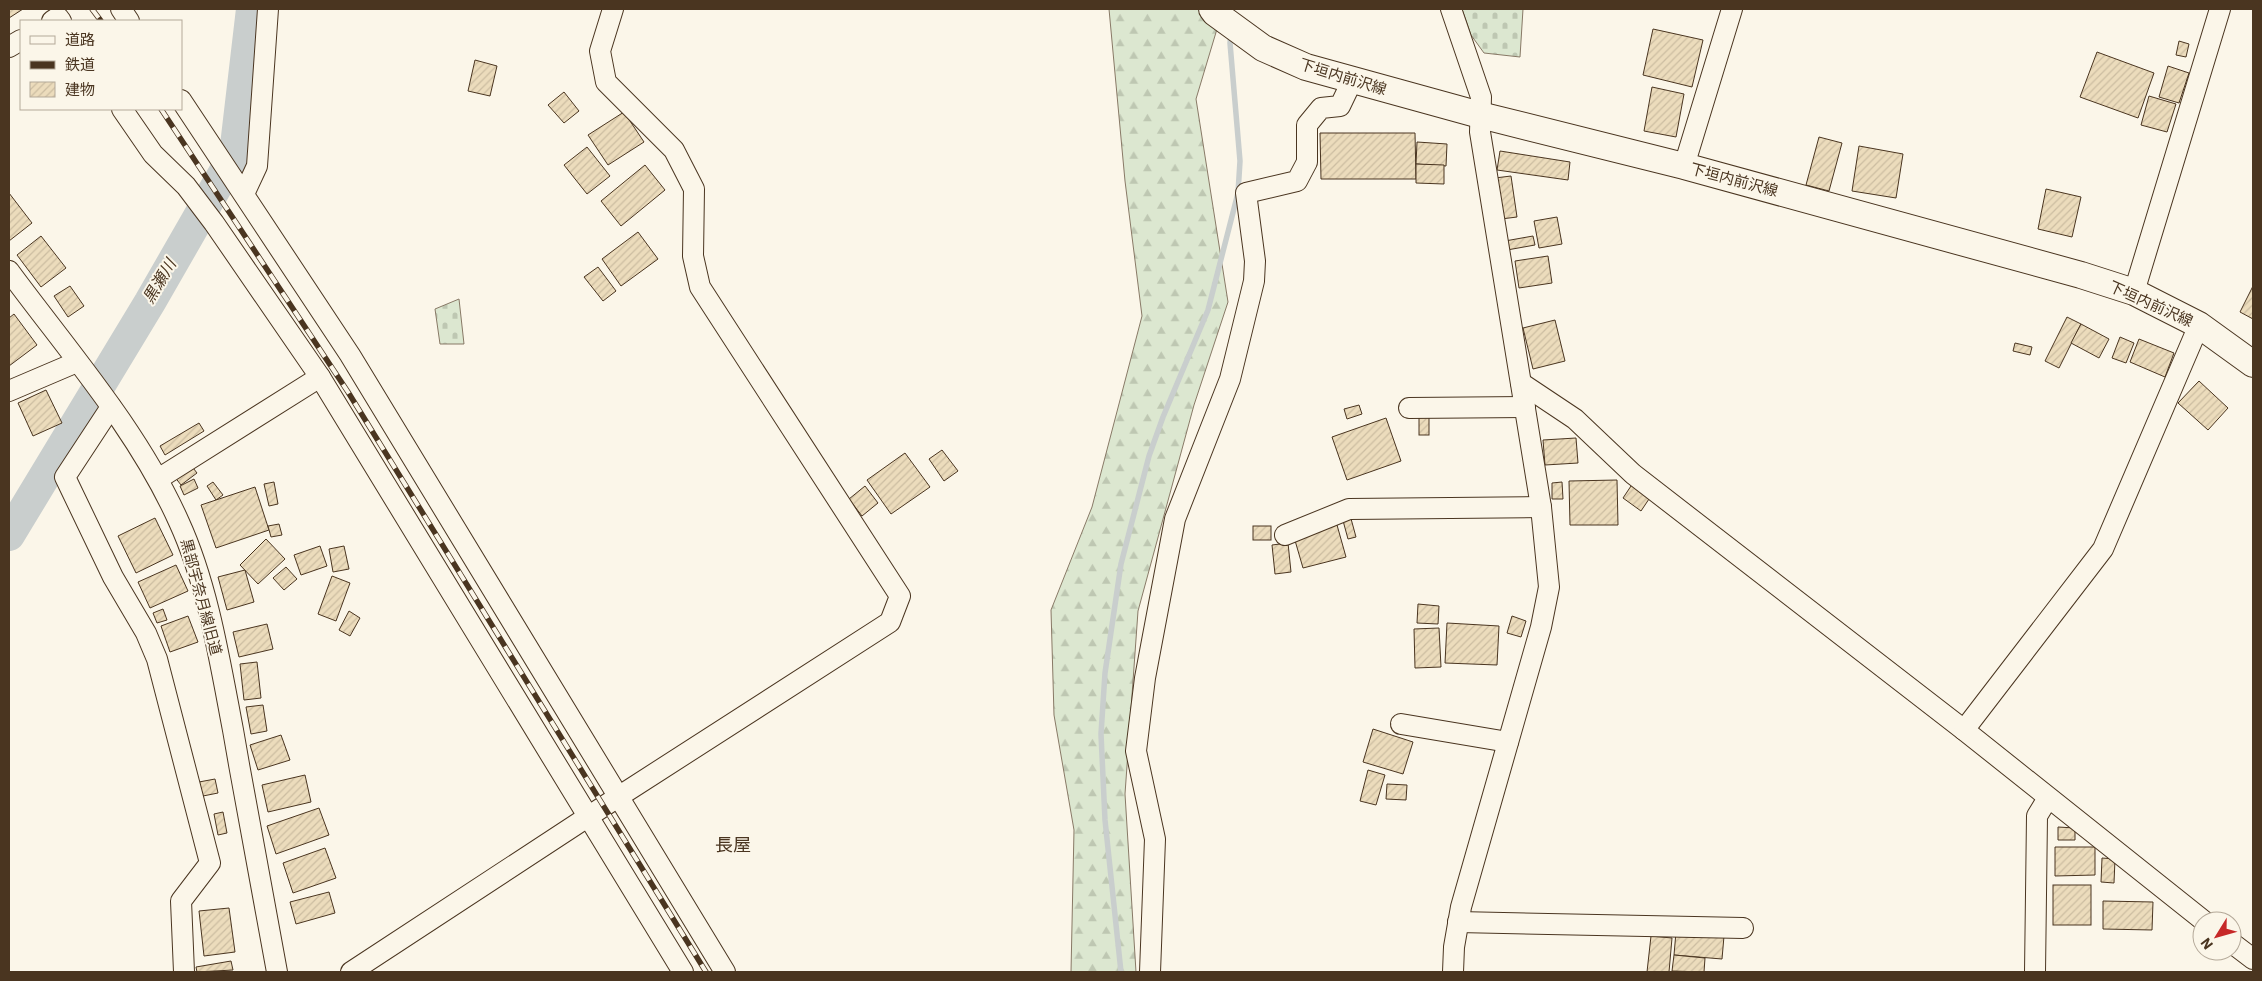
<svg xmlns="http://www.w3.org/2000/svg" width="2262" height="981" viewBox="0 0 2262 981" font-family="'IBM Plex Sans','Noto Sans JP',sans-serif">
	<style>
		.forest { fill: url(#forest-firs); stroke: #887966 }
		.cemetery { fill: url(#cemetery-stones); stroke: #887966 }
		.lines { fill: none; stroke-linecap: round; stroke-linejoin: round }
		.stream { stroke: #c9cecd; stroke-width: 5.5 }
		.river { stroke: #c9cecd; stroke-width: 32 }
		.building { fill: url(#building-hatch); stroke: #4a3520 }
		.minor-casing { stroke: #4a3520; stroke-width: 22 }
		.major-casing { stroke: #4a3520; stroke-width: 28 }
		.minor { stroke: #fbf6e9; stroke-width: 20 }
		.major { stroke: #fbf6e9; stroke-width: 26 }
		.rail-casing { stroke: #4a3520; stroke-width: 5.5 }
		.rail { stroke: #fbf6e9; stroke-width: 4; stroke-dasharray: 11; stroke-linecap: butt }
		.labels { text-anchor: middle; stroke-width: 4; stroke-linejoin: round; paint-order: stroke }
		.street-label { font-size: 15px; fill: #4a3520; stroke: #fbf6e9 }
		.water-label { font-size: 16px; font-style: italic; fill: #4a3520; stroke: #fbf6e9 }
		.quarter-label { font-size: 18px; fill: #4a3520; stroke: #fbf6e9 }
	</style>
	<defs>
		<pattern id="forest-firs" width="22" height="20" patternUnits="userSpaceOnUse" patternTransform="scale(1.25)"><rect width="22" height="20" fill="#dce7d0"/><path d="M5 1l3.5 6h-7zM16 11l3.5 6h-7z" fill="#bec7b2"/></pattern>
		<pattern id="cemetery-stones" width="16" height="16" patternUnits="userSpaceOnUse" patternTransform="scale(1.25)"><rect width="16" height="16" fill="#dce7d0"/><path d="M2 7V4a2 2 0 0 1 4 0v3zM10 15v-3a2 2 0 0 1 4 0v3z" fill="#bec7b2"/></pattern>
		<pattern id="building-hatch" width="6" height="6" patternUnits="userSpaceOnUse" patternTransform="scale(1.25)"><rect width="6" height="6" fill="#ecdcbc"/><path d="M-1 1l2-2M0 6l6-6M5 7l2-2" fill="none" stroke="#ccbda1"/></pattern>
	</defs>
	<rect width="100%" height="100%" fill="#fbf6e9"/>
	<polygon class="forest" points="1109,9 1223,9 1196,99 1228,302 1194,405 1138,611 1125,794 1136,972 1071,972 1074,830 1054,715 1051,610 1092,507 1142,316 1125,181"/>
	<g class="cemetery">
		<polygon points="1462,9 1523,9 1520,57 1484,53 1471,35"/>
		<polygon points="459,299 464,344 440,344 435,309"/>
	</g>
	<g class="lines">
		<polyline class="stream" points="1121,972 1105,820 1101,734 1105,673 1121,564 1149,456 1163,417 1208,310 1238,193 1240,161 1230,43 1231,33"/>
		<polyline class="river" points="9,535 150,302 235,154 252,9"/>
	</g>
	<g class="building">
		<polygon points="9,9 23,9 9,18"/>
		<polygon points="1653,29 1703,40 1692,87 1643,75"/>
		<polygon points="2179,41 2189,44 2186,57 2176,55"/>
		<polygon points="2097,52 2154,73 2138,118 2080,97"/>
		<polygon points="475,60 497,66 490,96 468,91"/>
		<polygon points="2168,66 2189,73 2179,103 2159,97"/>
		<polygon points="1652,87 1684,94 1676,137 1644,131"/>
		<polygon points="564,92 579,111 564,123 548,105"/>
		<polygon points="2149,96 2176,104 2167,132 2141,125"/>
		<polygon points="624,112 644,142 608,165 588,135"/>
		<polygon points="1320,133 1415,133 1416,179 1321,179"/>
		<polygon points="1819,137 1842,143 1829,191 1806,185"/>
		<polygon points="1417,142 1447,144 1446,166 1416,164"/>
		<polygon points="1859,146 1903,154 1896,198 1852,191"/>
		<polygon points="587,147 610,176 587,194 564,165"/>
		<polygon points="1500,151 1570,162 1568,180 1497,170"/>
		<polygon points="1416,164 1444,165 1444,184 1416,183"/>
		<polygon points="645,165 665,190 621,226 601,201"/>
		<polygon points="1511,176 1517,217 1501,219 1495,178"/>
		<polygon points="2046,189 2081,197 2072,237 2038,229"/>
		<polygon points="9,193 32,223 9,241"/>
		<polygon points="1557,217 1562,244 1539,248 1534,221"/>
		<polygon points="638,232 658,259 621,286 602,259"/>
		<polygon points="41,236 66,268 41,287 17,255"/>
		<polygon points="1533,236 1535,245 1507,250 1505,241"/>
		<polygon points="1548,256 1552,283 1519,288 1515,261"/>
		<polygon points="598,267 616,291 603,301 584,277"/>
		<polygon points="70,286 84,306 68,317 54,296"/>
		<polygon points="2253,286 2253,319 2240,312"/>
		<polygon points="14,314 37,345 9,366 9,318"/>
		<polygon points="2067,317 2081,324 2059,368 2045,361"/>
		<polygon points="1555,320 1565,361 1533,369 1523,328"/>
		<polygon points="2081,324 2109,339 2099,358 2071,343"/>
		<polygon points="2120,337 2134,343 2126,363 2112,358"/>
		<polygon points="2139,339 2174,353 2165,377 2130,362"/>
		<polygon points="2015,343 2032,347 2030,355 2013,351"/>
		<polygon points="2199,381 2228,408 2208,430 2178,403"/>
		<polygon points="46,390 62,423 33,436 18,403"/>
		<polygon points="1359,405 1362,414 1347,419 1344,409"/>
		<rect x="1419" y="417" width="10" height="18"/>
		<polygon points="1386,418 1401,461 1347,480 1332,437"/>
		<polygon points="199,423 204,431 165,455 160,446"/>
		<polygon points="1576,438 1578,463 1545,465 1543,440"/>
		<polygon points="942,450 958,471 944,481 929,459"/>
		<polygon points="905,453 930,487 891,514 867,480"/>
		<polygon points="190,464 197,473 181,485 174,476"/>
		<polygon points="194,479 198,488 184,495 180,486"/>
		<polygon points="1617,480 1618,525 1570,525 1569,481"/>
		<polygon points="213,482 223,495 216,500 207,486"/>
		<polygon points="274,482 278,504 269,506 264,484"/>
		<polygon points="1562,482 1563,499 1552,499 1552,483"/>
		<polygon points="1633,483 1651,496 1641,511 1623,498"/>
		<polygon points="865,486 878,503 862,516 849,499"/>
		<polygon points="255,487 269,530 216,548 201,505"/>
		<polygon points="1350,515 1356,537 1348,539 1342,517"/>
		<polygon points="155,518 173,555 136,573 118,536"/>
		<polygon points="279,524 282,535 271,537 268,526"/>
		<polygon points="1337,525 1346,557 1303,568 1294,537"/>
		<rect x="1253" y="526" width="18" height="14"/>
		<polygon points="266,539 285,559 258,584 240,565"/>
		<polygon points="1288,543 1291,572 1275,574 1272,545"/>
		<polygon points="320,546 327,566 301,575 294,555"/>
		<polygon points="344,546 349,569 333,572 329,549"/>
		<polygon points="176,565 188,591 150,608 138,582"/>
		<polygon points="286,567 297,579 284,590 273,578"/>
		<polygon points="245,570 254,602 227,610 218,577"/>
		<polygon points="332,576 350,583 336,621 318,614"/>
		<polygon points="1418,604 1439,606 1438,624 1417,623"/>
		<polygon points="163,609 167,620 157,623 153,613"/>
		<polygon points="349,611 360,618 350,636 339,630"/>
		<polygon points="188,616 198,642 170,652 161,626"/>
		<polygon points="1512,616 1526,621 1521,637 1507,633"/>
		<polygon points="1447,623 1499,626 1497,665 1445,663"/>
		<polygon points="267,624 273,649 239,657 233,632"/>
		<polygon points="1439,628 1441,667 1415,668 1414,629"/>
		<polygon points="257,662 261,698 244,700 240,664"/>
		<polygon points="263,705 267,731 251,734 246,707"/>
		<polygon points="1373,729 1413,742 1403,774 1363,762"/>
		<polygon points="281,735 290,760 258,770 250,745"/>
		<polygon points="1368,770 1385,775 1376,805 1360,801"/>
		<polygon points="305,775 311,802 268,812 262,785"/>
		<polygon points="215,779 218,793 203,796 199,782"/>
		<polygon points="1387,784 1407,785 1406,800 1386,799"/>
		<polygon points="319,808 329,835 276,854 267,826"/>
		<polygon points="223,812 227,833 218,835 214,814"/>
		<polygon points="2058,827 2075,828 2075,840 2058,840"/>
		<polygon points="2055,847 2095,847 2095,875 2055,876"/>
		<polygon points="325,848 336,878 293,893 283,863"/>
		<polygon points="2102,858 2115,859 2114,883 2101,882"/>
		<rect x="2053" y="885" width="38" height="40"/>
		<polygon points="329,892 335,913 296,924 290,902"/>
		<polygon points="2103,901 2153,902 2152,930 2103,929"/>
		<polygon points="229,908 235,952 204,956 199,911"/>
		<polygon points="1676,932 1724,936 1722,959 1674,955"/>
		<polygon points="1651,936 1672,938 1669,972 1647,972"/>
		<polygon points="1674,955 1705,958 1704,972 1672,971"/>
		<polygon points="231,961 233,970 197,972 196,967"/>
	</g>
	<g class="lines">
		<g class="minor-casing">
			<g id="minor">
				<polyline points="121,9 129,21"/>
				<polyline points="1451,9 1481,97 1480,132 1541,507 1549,587 1541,627 1461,907 1454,947 1453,972"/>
				<polyline points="52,21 58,17 61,21"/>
				<polyline points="9,47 21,40"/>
				<polyline points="181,100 350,355 725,972"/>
				<polyline points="122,109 153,154 186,186 214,223 320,377 683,972"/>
				<polyline points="1684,166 1732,9"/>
				<polyline points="244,194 257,166 268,9"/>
				<path d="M9,271C68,351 138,430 179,522C208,585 220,662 233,730C247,811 262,892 277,972"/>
				<polyline points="2134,292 2220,9"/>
				<polyline points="1521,383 1575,419 1633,474 1964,730 2204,921"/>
				<polyline points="9,391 77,362"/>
				<polyline points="111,407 65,477 113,577 146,633 157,659 210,863 181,901 184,972"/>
				<polyline points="1409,408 1525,407"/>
				<polyline points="158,479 320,377"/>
				<polyline points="1285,535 1349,509 1541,507"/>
				<polyline points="1401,724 1508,742"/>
				<polyline points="1964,730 2103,549 2199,325"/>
				<polyline points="1458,922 1743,928"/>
				<polyline points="2232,943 2253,959"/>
				<polyline points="351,972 618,797 890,622 900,596 700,287 693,256 694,189 674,150 606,82 600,51 613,9"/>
				<polyline points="1150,972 1155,839 1136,751 1145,678 1175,519 1230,379 1254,281 1255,261 1246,193 1297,181 1307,162 1307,125 1321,108 1340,106 1352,81"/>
				<polyline points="2035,972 2037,816 2048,798"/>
			</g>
		</g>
		<g class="major-casing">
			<polyline id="major" points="1212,9 1215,13 1263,48 1306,67 1480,115 1684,166 2081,275 2134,292 2199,325 2253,364"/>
		</g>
		<use href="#minor" class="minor"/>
		<use href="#major" class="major"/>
		<g class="rail-casing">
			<g id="rail">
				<polyline points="92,9 101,21"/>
				<polyline points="161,109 348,392 706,972"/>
			</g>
		</g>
		<use href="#rail" class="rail"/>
	</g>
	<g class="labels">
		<g class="street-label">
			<text transform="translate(1343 77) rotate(17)" y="5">下垣内前沢線</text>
			<text transform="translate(1734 180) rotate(15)" y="5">下垣内前沢線</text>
			<text transform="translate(2151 304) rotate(24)" y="5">下垣内前沢線</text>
			<text transform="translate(201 597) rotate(75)" y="5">黒部宇奈月線旧道</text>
		</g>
		<g class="water-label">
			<text transform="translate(159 281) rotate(-59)" y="6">黒瀬川</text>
		</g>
		<g class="quarter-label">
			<text x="733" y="851">長屋</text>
		</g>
	</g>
	<rect width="2262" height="981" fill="none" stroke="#4a3520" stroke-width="20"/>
	<rect x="20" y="20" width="162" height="90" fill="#fbf6e9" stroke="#b4a999"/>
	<rect x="30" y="36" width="25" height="8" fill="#fbf6e9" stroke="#b4a999"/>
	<text x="65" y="45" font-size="15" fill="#4a3520">道路</text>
	<rect x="30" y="61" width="25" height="8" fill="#4a3520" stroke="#b4a999"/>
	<text x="65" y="70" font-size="15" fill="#4a3520">鉄道</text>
	<rect x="30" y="82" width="25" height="15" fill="url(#building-hatch)" stroke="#b4a999"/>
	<text x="65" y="95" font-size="15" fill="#4a3520">建物</text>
	<g transform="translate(2217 936) rotate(233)"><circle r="24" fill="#fbf6e9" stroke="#b4a999"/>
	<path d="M0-4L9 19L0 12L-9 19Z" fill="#c62828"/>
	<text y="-8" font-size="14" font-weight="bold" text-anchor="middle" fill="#4a3520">N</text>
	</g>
</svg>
